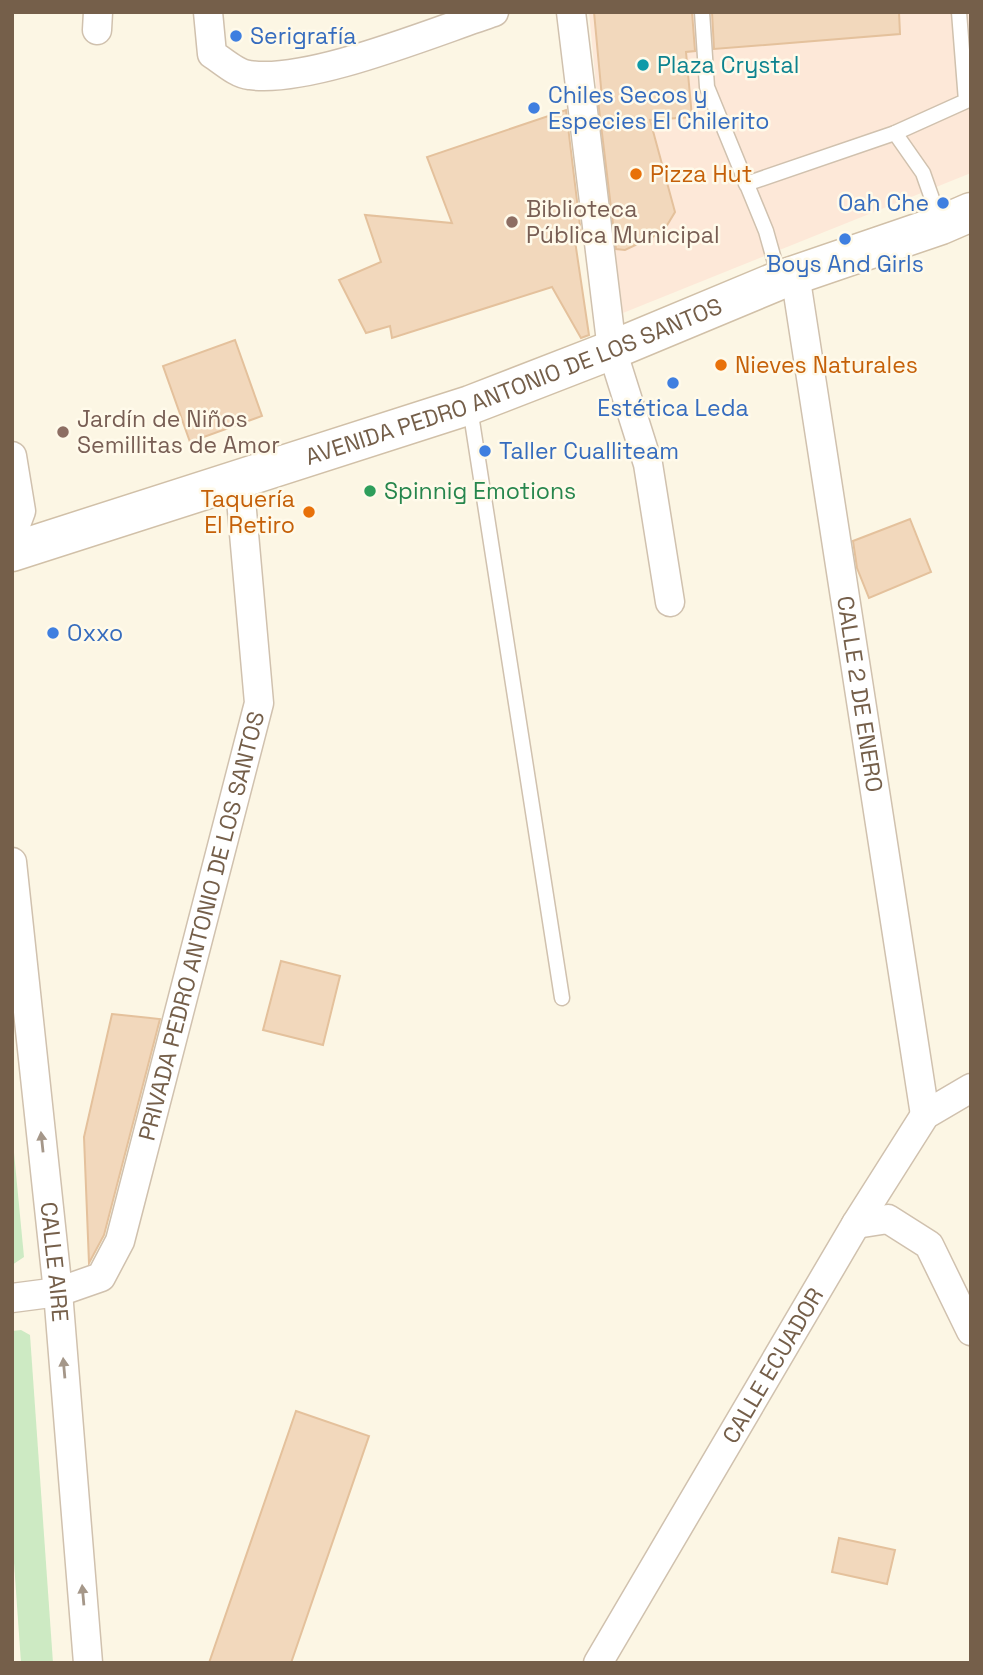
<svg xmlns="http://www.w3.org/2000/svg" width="983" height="1675" viewBox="0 0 983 1675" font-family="'Space Grotesk',sans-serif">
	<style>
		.commercial { fill: #fde8d8 }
		.green { fill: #cdeac3 }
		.building { fill: #f2d8bc; stroke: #e4c19c; stroke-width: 2 }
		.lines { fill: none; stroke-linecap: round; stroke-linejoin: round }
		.lane-casing { stroke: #d0c1ae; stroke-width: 17 }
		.street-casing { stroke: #d0c1ae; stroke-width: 31 }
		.secondary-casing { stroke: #d1c0a8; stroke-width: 41 }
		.lane { stroke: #fff; stroke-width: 14 }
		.street { stroke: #fff; stroke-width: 28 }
		.secondary { stroke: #fff; stroke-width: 38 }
		.oneway { fill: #a59789 }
		.shop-dot { fill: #3f7fe0; stroke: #fffaea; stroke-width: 2.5 }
		.culture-dot { fill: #0f9aa8; stroke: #fffaea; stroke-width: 2.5 }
		.food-dot { fill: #e8710a; stroke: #fffaea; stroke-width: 2.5 }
		.education-dot { fill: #8d6e63; stroke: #fffaea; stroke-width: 2.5 }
		.leisure-dot { fill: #2e9e5b; stroke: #fffaea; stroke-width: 2.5 }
		.labels { text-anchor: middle; stroke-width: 5; stroke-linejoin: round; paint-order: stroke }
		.shop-label { font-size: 23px; fill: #366cbe; stroke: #fffaea; text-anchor: start }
		.culture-label { font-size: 23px; fill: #0d838f; stroke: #fffaea; text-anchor: start }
		.food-label { font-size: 23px; fill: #c56008; stroke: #fffaea; text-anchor: start }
		.education-label { font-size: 23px; fill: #785e54; stroke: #fffaea; text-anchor: start }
		.street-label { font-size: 23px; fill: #755f4a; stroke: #fffaea }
		.leisure-label { font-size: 23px; fill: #27864d; stroke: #fffaea; text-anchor: start }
	</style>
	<rect width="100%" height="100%" fill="#fcf6e4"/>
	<polygon class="commercial" points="589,12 971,12 971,173 618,315"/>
	<g class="green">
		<polygon points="12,1132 24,1257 12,1265"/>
		<polygon points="21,1330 30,1335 53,1663 21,1663 12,1534 12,1331"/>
	</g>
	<g class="building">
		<polygon points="594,12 692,12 695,51 686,52 692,117 650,120 675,212 663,232 625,250 616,249 598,100 602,98"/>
		<polygon points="712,12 899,12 900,34 714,49"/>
		<polygon points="566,110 582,242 575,241 589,335 581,338 552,287 392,338 390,326 366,333 339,280 381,262 365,215 452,223 427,157"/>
		<polygon points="235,340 262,416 190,442 163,366"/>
		<polygon points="910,519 931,572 869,598 857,568 853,541"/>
		<polygon points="281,961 340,976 323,1045 263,1030"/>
		<polygon points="112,1014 160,1019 104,1235 89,1263 84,1137"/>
		<polygon points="296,1411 369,1436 291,1663 209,1663"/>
		<polygon points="839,1538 895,1550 887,1584 832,1572"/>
	</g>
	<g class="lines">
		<g class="lane-casing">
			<g id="lane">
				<polyline points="702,12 707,87 766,231 779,277"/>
				<polyline points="895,133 923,173 941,224"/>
				<polyline points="746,184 895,133 966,101 959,12"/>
				<polyline points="470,408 562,998"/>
			</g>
		</g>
		<g class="street-casing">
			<g id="street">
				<path d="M208,12L212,54C223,61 237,74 249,75C309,84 433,32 494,12"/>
				<polyline points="571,12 612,350 648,464 670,602"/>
				<polyline points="97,30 98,12"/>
				<path id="s1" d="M795,274L925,1115"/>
				<polyline points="12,456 21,511 12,535"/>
				<path id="s2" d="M12,862L58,1292L88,1663"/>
				<polyline points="856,1224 888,1219 929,1245 971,1331"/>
				<path id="s3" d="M12,1298L58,1292L101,1277L120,1241L259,703L239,477"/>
				<path id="s4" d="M598,1663L856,1224L925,1115L971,1088"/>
			</g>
		</g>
		<g class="secondary-casing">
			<g id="secondary">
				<path id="s5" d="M12,552L470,405L612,350L780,280L941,225L971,212"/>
			</g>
		</g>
		<use href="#lane" class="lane"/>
		<use href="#street" class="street"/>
		<use href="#secondary" class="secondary"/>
	</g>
	<defs><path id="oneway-solid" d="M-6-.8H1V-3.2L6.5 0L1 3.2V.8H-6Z" transform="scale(1.75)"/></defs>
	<g class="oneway">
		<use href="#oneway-solid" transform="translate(42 1142) rotate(-96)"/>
		<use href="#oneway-solid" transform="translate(64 1368) rotate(-95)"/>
		<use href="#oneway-solid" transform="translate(83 1595) rotate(-95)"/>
	</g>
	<g class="shop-dot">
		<circle cx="236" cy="36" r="7"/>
		<circle cx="534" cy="108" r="7"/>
		<circle cx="943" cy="203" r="7"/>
		<circle cx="845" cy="239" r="7"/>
		<circle cx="673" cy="383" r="7"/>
		<circle cx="485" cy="451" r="7"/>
		<circle cx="53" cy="633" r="7"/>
	</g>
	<circle class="culture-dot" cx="643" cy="65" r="7"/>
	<g class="food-dot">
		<circle cx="636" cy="174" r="7"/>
		<circle cx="721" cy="365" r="7"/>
		<circle cx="309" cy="512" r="7"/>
	</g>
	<g class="education-dot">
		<circle cx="512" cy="222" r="7"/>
		<circle cx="63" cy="432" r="7"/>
	</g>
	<circle class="leisure-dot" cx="370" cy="491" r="7"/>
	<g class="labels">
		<g class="shop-label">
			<text x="250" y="44">Serigrafía</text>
			<text x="548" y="103">Chiles Secos y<tspan x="548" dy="26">Especies El Chilerito</tspan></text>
			<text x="929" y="211" text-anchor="end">Oah Che</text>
			<text x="845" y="272" text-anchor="middle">Boys And Girls</text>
			<text x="673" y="416" text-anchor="middle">Estética Leda</text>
			<text x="499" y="459">Taller Cualliteam</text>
			<text x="67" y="641">Oxxo</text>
		</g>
		<g class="culture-label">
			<text x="657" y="73">Plaza Crystal</text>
		</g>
		<g class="food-label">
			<text x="650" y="182">Pizza Hut</text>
			<text x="735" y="373">Nieves Naturales</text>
			<text x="295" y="507" text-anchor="end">Taquería<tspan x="295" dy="26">El Retiro</tspan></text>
		</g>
		<g class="education-label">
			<text x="526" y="217">Biblioteca<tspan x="526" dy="26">Pública Municipal</tspan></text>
			<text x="77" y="427">Jardín de Niños<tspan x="77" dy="26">Semillitas de Amor</tspan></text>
		</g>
		<g class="street-label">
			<text dy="8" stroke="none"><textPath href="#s5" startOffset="530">AVENIDA PEDRO ANTONIO DE LOS SANTOS</textPath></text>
			<text dy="8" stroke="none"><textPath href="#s1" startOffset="425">CALLE 2 DE ENERO</textPath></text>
			<text dy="8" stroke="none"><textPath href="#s3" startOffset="458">PRIVADA PEDRO ANTONIO DE LOS SANTOS</textPath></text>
			<text dy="8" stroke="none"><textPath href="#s2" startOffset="402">CALLE AIRE</textPath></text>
			<text dy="8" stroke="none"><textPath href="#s4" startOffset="345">CALLE ECUADOR</textPath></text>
		</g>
		<g class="leisure-label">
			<text x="384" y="499">Spinnig Emotions</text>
		</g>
	</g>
	<rect width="983" height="1675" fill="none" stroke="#755f4a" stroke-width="28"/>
</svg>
